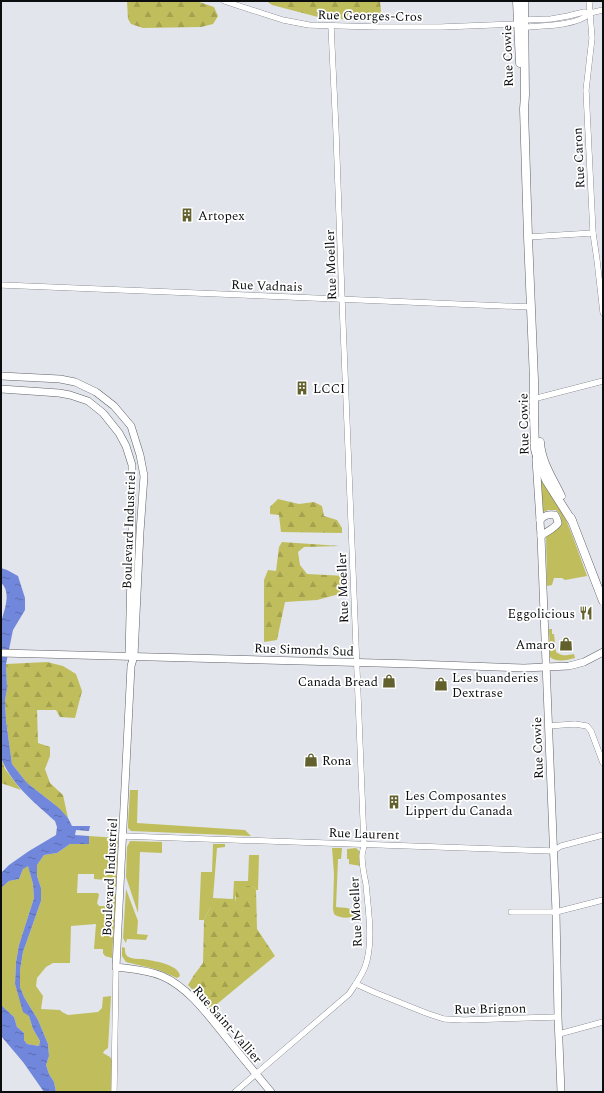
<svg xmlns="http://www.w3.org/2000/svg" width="604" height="1093" viewBox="0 0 604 1093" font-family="Spectral,serif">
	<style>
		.grass { fill: #c0be5c }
		.forest { fill: url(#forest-firs) }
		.water { fill: url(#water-ripples) }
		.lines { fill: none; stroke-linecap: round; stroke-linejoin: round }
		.minor-casing { stroke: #606268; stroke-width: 6 }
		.tertiary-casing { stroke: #606268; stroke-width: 8 }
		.secondary-casing { stroke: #606268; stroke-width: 9 }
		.minor { stroke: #fff; stroke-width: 5.5 }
		.tertiary { stroke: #fff; stroke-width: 7 }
		.secondary { stroke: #fff; stroke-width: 8 }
		.labels { text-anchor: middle; stroke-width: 3.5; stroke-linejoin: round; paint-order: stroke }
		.street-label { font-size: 13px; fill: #0c0d0f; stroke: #fff }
		.poi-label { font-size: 13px; fill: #0c0d0f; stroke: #fff; text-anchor: start }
	</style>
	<defs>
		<pattern id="forest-firs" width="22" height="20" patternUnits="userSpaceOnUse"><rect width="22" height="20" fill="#c0be5c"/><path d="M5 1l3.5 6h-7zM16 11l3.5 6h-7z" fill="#a4a24f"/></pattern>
		<pattern id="water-ripples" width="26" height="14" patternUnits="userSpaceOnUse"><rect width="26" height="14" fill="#7187db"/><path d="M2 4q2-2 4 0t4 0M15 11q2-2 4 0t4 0" fill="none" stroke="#5b6db0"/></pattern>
	</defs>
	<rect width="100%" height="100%" fill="#e2e5ec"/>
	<g class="grass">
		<path d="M541,481L543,482C551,494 559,506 566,520C574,538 580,557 587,576L565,580L562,578H554L552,585L547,586L546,536L561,525C562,519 561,514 556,510H548L543,512L542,511Z"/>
		<path d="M549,629H552V634H554L556,652C562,657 567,655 574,654L575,658C567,660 557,663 550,657Z"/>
		<polygon points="130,790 138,790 137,823 245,830 251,836 131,831 128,828 128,824"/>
		<path d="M89,836L118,838L116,887L113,886L106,880L94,879V874H78L77,893H98L99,895L97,903L99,906H107L108,904C108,898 109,894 116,894L112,958L105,956L103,953V949H94L96,924L71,926L70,963H53L46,967L37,978L36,986L43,996L41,1009L60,1010L62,1012L68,1015L98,1012L102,1008L103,997L111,996L108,1048L104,1051L103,1053L110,1057L113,1062V1092H56L54,1082L49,1074L46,1065L49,1056L48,1044L38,1020L24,997L20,987V970L23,952L41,901V888L37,876V865L44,855L57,853L70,844H88Z"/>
		<polygon points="130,841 162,842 162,853 140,852 138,913 126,877 127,847"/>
		<polygon points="213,844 225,844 225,847 217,848 213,898 233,899 234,881 248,881 249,855 259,855 258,890 256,890 253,886 235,897 236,902 223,902 210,908 204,920 199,920 201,872 212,872"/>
		<path d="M332,848H342L341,859H338L336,907L347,908L350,909L361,908L362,913C355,918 341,920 334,914L333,909L334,874Z"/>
		<polygon points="356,848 360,852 361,866 349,864 349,859 347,859 347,849"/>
		<polygon points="28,865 33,884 34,898 19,945 16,962 15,984 19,997 29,1016 33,1029 40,1041 39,1046 27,1044 24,1040 24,1033 17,1027 14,1017 1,1005 1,888 9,881 19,879 23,869"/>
		<polygon points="126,889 138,921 137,934 148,935 146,940 127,939 126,943 123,938"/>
		<path d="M122,947L125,948C125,951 125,954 127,956C131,959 138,959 143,959C153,961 179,964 180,976L177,978L159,970L126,962L122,956Z"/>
	</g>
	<g class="forest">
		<polygon points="127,1 196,1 214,7 218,16 213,24 201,27 143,28 131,24 128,19"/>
		<polygon points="267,1 380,1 381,11 376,18 366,21 318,17 272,5"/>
		<polygon points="278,499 299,504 314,502 322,506 324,516 337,520 342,528 342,533 281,532 279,515 270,514 270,507"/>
		<polygon points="282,542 340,546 304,547 298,552 300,565 307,574 346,576 343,593 317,600 285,602 277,640 264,642 264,580 268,570 276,571 279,547"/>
		<polygon points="47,662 63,666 76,674 82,691 75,718 60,717 56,710 37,710 38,743 50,747 50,756 45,769 50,783 63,795 68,818 54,804 27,783 12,764 6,721 5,701 7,688 6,664"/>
		<polygon points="1,758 5,769 21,790 1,783"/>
		<polygon points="247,886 253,886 256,890 257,929 275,956 211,1009 188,985 194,975 203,963 204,920 210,908 215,904 223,902 236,902 236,892"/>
	</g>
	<path class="water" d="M1,568L7,570L18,576L25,598V610L13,630L6,664L7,688L5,701L6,721L12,764L27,783L54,804L60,809L68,818L72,826H90L89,831L76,830L75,835L89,836V844H70L57,853L44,855L37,865V876L41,888V901L23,952L20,970V987L24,997L38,1020L48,1044L49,1056L46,1065L49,1074L54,1082L56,1092H44L23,1062L1,1036V1005L14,1017L17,1027L24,1033V1040L27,1044L39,1046L40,1041L33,1029L29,1016L23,1012L15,984L16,962L19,945L34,898L33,884L28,866L23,869L19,879L9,881L1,888V873L9,865L29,851L56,835L57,827L55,821C34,802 12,785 1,758V622C4,611 12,592 1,583Z"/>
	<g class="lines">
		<g class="minor-casing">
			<g id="minor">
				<polyline points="224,1 283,20 309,25 378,27 441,27 518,24 524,20 551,19 568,16 584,12 590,13 603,10"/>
				<polyline points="589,1 592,38 586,90 593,233 597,260 603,313"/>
				<path d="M522,26L525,27C542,26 578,26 590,13"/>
				<polyline points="528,237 593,233"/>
				<polyline points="1,285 531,307"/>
				<polyline points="537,398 603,381"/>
				<polyline points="548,726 575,724 587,726 591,731 603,763"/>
				<polyline points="122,836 553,851 561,846 603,835"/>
				<polyline points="511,912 556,912 603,900"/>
				<polyline points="356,984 376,993 426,1013 444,1019 464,1020 558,1017"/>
				<polyline points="559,1034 603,1022"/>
				<polyline points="114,1092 116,967"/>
				<path d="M235,1092L349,994C355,985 361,977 365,967C374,943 368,909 366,884C364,875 362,865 362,856C362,852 364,848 364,844L342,299L336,131L331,26"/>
			</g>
		</g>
		<g class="tertiary-casing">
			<g id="tertiary">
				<path d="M1,376L60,379L75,382L96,392L114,406L131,426L140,455L144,476L140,532L134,656L131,666L116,967C131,969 148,970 162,976C188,987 208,1015 226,1037C241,1056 256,1074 271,1092"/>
				<polyline points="1,389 59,393 70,395 88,401 103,413 119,433 126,446 132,465 132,533 129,655"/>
				<polyline points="536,459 541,536 543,588 556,912 558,1017 561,1092"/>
				<path d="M540,520C545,515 548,514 555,515L557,519L558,523C554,529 547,531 541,536"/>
				<polyline points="1,653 414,664 524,668 569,666 584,662 603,652"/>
			</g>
		</g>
		<g class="secondary-casing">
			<g id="secondary">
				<polyline points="517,1 520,63"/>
				<polyline points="524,1 525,95 524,109 528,237 534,380 534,417 535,449 539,464 546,480 572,521"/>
				<path d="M540,442C541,462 553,479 561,496"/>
				<polyline points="571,518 603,601"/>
			</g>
		</g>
		<use href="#minor" class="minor"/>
		<use href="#tertiary" class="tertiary"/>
		<use href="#secondary" class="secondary"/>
	</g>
	<defs>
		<g id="building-bare" transform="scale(1.08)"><path d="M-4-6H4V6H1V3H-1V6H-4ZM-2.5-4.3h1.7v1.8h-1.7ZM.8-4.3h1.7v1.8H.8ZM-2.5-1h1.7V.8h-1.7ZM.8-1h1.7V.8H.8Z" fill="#62612e" stroke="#fff" stroke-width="2.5" paint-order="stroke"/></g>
		<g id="restaurant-bare" transform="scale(1.08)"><path d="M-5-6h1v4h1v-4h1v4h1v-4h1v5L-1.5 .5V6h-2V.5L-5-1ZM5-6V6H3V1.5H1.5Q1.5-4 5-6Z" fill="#62612e" stroke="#fff" stroke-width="2.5" paint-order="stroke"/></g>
		<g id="shop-bare" transform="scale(1.08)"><path d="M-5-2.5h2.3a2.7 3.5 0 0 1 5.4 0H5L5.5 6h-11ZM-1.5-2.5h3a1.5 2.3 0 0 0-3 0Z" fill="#62612e" stroke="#fff" stroke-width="2.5" paint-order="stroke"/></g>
	</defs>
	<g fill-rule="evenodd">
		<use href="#building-bare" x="187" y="215"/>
		<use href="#building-bare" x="302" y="388"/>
		<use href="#restaurant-bare" x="586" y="613"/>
		<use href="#shop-bare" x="566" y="644"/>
		<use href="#shop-bare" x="389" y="681"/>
		<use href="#shop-bare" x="441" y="684"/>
		<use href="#shop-bare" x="311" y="760"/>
		<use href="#building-bare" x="394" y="802"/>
	</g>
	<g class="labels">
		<g class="street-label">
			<text transform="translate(370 15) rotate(1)" y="5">Rue Georges-Cros</text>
			<text transform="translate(507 56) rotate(-92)" y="5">Rue Cowie</text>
			<text transform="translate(578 158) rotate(-93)" y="5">Rue Caron</text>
			<text transform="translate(330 265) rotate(-92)" y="5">Rue Moeller</text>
			<text transform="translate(267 285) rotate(2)" y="5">Rue Vadnais</text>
			<text transform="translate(523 424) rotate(-91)" y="5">Rue Cowie</text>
			<text transform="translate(128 530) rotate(-88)" y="5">Boulevard Industriel</text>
			<text transform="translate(342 588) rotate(-92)" y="5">Rue Moeller</text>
			<text transform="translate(304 649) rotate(2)" y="5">Rue Simonds Sud</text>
			<text transform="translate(537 748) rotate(-92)" y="5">Rue Cowie</text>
			<text transform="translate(364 833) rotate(2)" y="5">Rue Laurent</text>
			<text transform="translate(109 877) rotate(-87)" y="5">Boulevard Industriel</text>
			<text transform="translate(355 912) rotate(-93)" y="5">Rue Moeller</text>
			<text transform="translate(490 1008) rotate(-1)" y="5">Rue Brignon</text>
			<text transform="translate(228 1024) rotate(49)" y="5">Rue Saint-Vallier</text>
		</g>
		<g class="poi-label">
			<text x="198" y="220">Artopex</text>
			<text x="313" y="393">LCCI</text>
			<text x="575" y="618" text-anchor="end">Eggolicious</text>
			<text x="555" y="649" text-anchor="end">Amaro</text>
			<text x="452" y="682">Les buanderies<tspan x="452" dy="15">Dextrase</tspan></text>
			<text x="378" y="686" text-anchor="end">Canada Bread</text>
			<text x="322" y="765">Rona</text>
			<text x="405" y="800">Les Composantes<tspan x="405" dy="15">Lippert du Canada</tspan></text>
		</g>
	</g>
	<rect width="604" height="1093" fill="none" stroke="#0c0d0f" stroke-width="4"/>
</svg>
